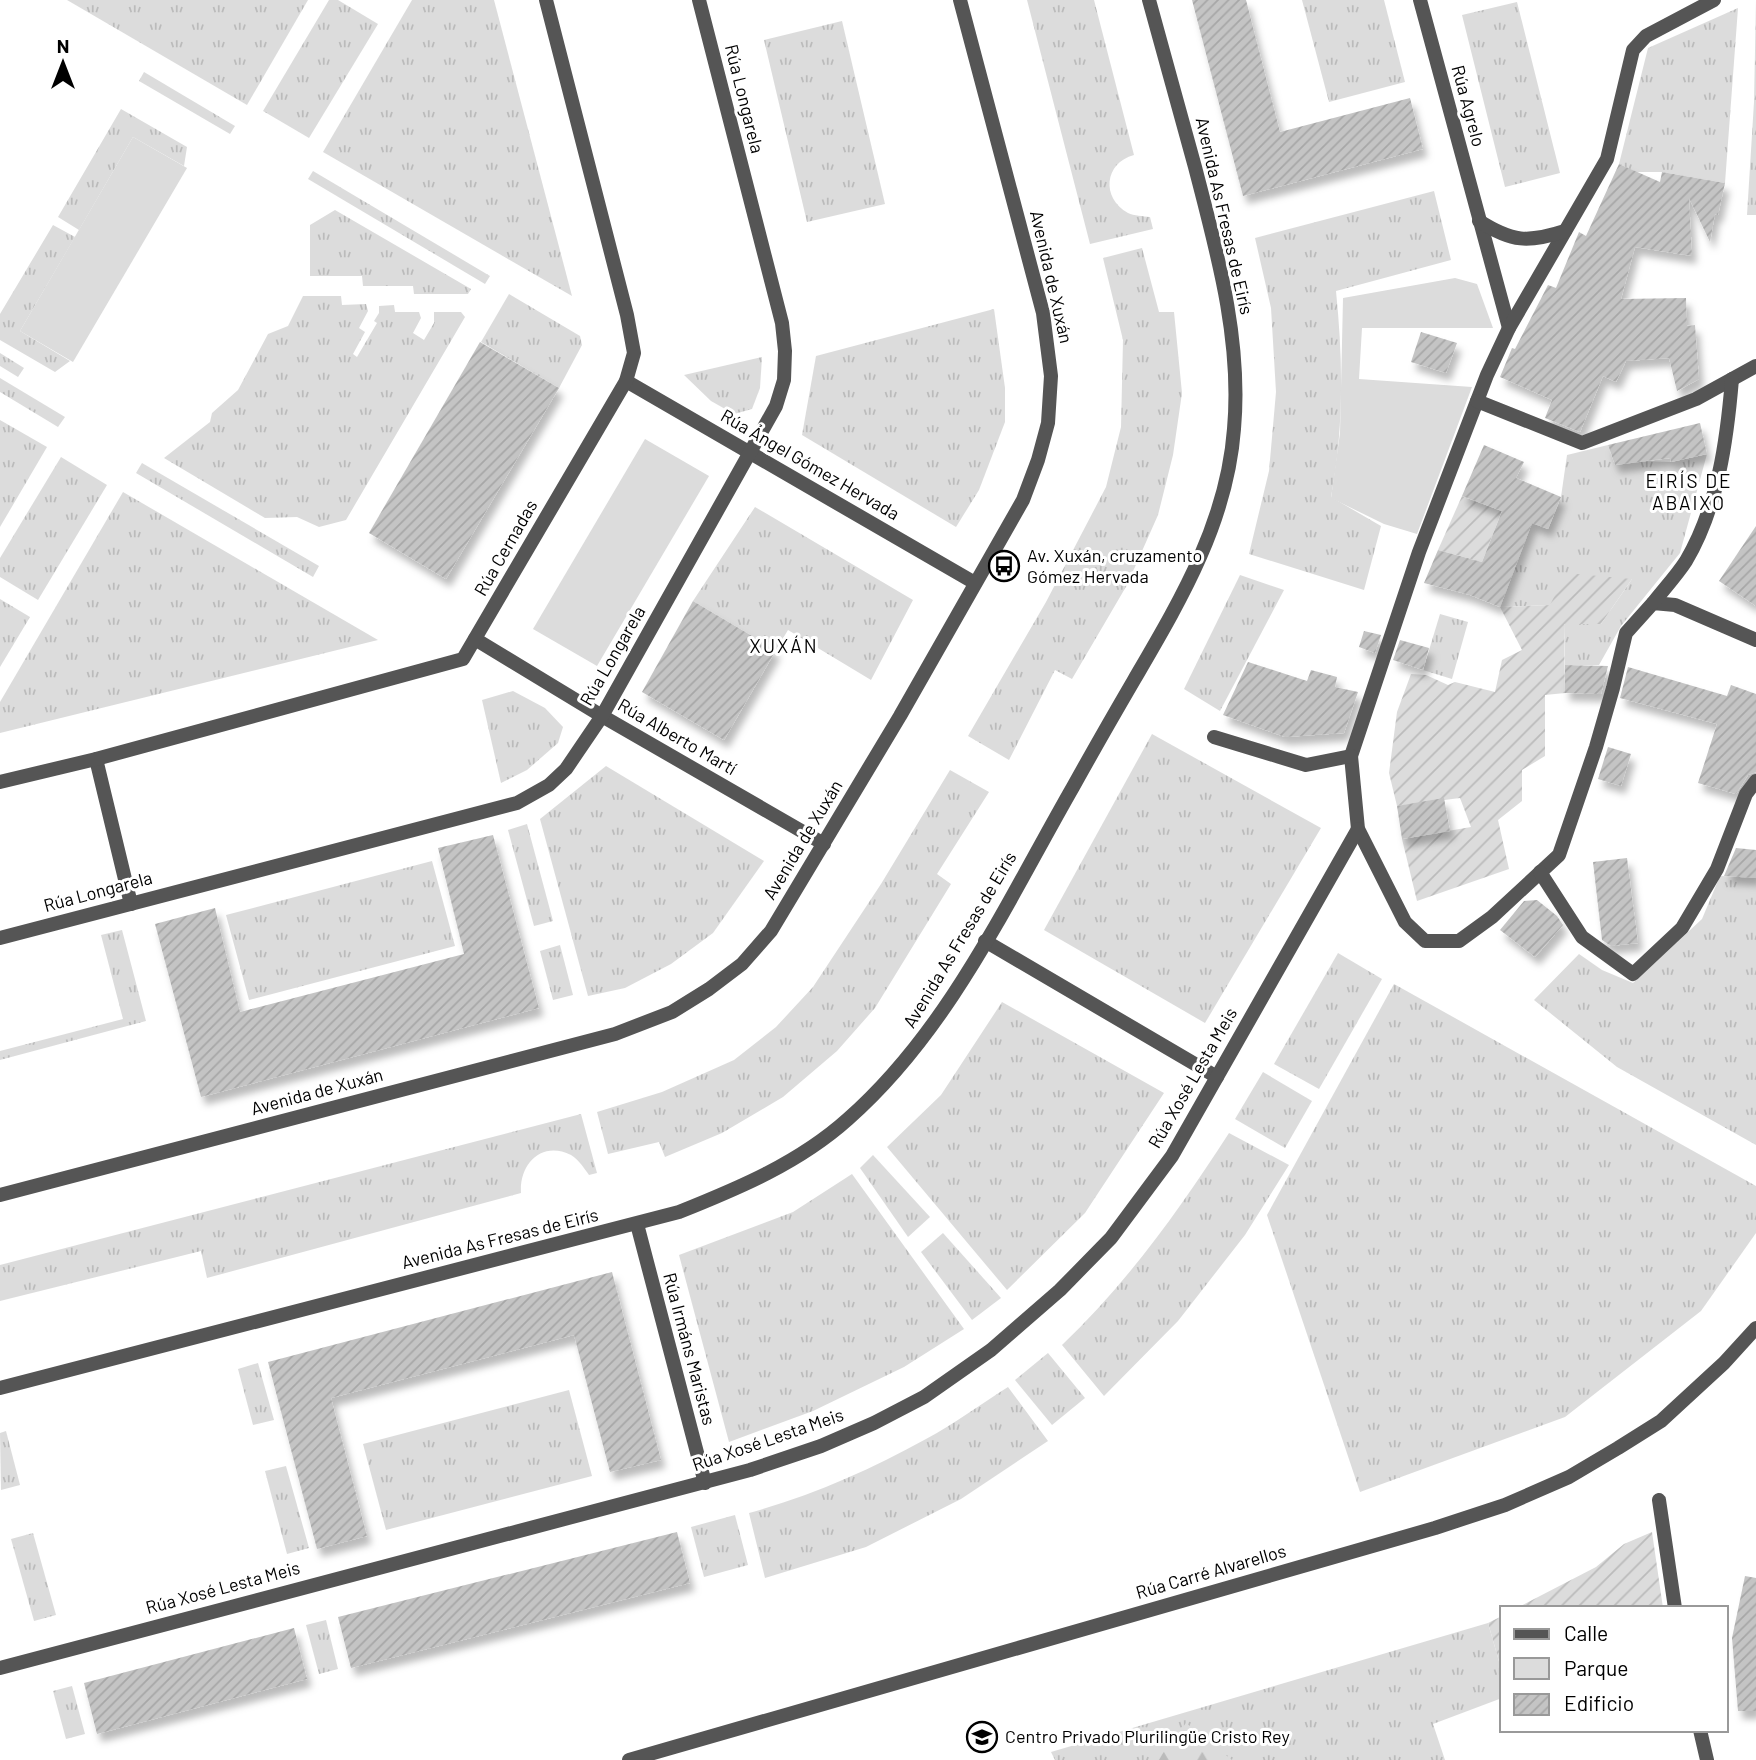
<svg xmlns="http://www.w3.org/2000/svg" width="1756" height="1760" viewBox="0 0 1756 1760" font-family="Barlow,sans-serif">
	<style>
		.grass { fill: url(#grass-tufts) }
		.forest { fill: url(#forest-firs) }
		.park { fill: #dcdcdc }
		.garden { fill: url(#garden-furrows) }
		.building { fill: url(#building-hatch); filter: url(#shadow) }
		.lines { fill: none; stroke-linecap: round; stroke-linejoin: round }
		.minor { stroke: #555; stroke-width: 14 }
		.labels { text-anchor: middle; stroke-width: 6; stroke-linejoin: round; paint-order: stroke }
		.street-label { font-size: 18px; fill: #000; stroke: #fff }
		.poi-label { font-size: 18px; fill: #000; stroke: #fff; text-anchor: start }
		.neighbourhood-label { font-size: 19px; letter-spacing: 2px; fill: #000; stroke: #fff }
	</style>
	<defs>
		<pattern id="grass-tufts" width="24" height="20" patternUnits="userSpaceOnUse" patternTransform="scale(1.75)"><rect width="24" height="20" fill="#dcdcdc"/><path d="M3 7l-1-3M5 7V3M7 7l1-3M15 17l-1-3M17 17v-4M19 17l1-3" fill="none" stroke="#bbb"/></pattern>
		<pattern id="forest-firs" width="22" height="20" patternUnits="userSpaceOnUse" patternTransform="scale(1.75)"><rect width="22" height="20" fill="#dcdcdc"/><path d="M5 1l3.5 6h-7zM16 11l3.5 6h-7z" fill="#bbb"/></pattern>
		<pattern id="garden-furrows" width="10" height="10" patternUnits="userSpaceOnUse" patternTransform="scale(1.75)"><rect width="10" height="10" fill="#dcdcdc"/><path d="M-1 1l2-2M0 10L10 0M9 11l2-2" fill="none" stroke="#bbb"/></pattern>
		<pattern id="building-hatch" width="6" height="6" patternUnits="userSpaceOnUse" patternTransform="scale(1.75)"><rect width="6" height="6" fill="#c4c4c4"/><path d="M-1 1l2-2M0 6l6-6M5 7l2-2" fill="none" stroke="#a7a7a7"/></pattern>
		<filter id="shadow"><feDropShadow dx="4.5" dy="8" stdDeviation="3.5" flood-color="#0004"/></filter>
	</defs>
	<rect width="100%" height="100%" fill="#fff"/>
	<g class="grass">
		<polygon points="67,0 308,0 247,105"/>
		<polygon points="329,0 338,0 378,24 309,138 263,111"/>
		<polygon points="412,0 494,0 572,296 323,152"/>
		<path d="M1027,0H1094L1134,155C1104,163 1101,198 1128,213C1134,216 1143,216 1150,217L1153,229L1090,244Z"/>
		<polygon points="1302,0 1384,0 1405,82 1329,102"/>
		<polygon points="1756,0 1756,215 1747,215 1754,102"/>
		<polygon points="1517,2 1560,173 1505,187 1462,15"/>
		<polygon points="1738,8 1725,183 1662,172 1636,172 1619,164 1648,48"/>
		<polygon points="842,21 885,204 807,222 764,40"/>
		<polygon points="144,72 235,126 230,134 139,81"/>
		<polygon points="121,109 187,147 184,166 133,137 79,230 58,217"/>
		<polygon points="313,171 490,276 485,284 308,179"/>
		<path d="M1434,191L1451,260L1336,291C1343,360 1344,428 1331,497L1381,526L1364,590L1249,554L1269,471L1276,392L1271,308L1255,238Z"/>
		<polygon points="335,210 471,289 468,294 414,294 413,286 363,286 362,276 310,276 310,225"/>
		<polygon points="53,225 75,237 20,331 70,361 55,372 0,340 0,314"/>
		<polygon points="1142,248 1159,312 1174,312 1182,393 1173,455 1158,515 1127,585 1072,679 1055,670 1009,760 968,736 1046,602 1106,487 1121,427 1123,340 1103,258"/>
		<polygon points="509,294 580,336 582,345 559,388 481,342"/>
		<polygon points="303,296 341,296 342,305 366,304 368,311 359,328 365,332 353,354 357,357 377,323 374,321 379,313 379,306 394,305 395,312 419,312 421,318 413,333 424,340 434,323 434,312 461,312 465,317 346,520 319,527 297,517 265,518 164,458 210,422 212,413 238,390 268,334 288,326"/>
		<polygon points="994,309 1005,388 1005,422 979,490 956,527 802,435 816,356"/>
		<polygon points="0,353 24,368 18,377 0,366"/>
		<polygon points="762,357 760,388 752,409 734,414 711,401 684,375"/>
		<polygon points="0,378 65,417 58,427 0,392"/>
		<polygon points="0,420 47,447 0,527"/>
		<polygon points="1608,445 1615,465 1642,461 1671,462 1707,454 1680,553 1621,626 1599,665 1565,665 1564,624 1601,624 1632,579 1550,605 1500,607 1502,511 1548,529 1561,497 1567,455"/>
		<polygon points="61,457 107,485 38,600 0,577 0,558"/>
		<polygon points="142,463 319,566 313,577 136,473"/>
		<polygon points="123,492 378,640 0,733 0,702"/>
		<polygon points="755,507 913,600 871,680 788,630 776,650 693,601"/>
		<polygon points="1240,575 1284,590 1220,711 1184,689"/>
		<polygon points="0,599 30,617 0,667"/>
		<polygon points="1440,614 1468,622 1452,679 1423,670"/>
		<polygon points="513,691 545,708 563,727 558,743 527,770 501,783 482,700"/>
		<polygon points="1152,734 1321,828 1205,1023 1044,930"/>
		<polygon points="606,766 764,861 713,933 671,964 625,988 588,996 540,819"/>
		<polygon points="950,770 989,792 937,874 951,884 875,1008 837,1051 783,1097 722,1133 665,1157 659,1142 608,1154 597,1112 662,1092 734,1060 776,1027 813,987 881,884"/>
		<polygon points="527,824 553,921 534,926 508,830"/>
		<polygon points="432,861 455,946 249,1000 226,915"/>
		<polygon points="1720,876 1756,877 1756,1145 1617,1067 1534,1000 1579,954 1602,970 1633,983 1702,919"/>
		<polygon points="122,930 146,1021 0,1060 0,1051 123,1019 101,935"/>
		<polygon points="560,945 573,995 553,1000 540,951"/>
		<polygon points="1338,953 1382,979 1319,1089 1274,1064"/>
		<polygon points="1394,984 1756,1186 1756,1233 1701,1311 1565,1417 1360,1492 1267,1215"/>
		<polygon points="1002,1002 1164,1093 1085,1213 1007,1290 887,1147 941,1095"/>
		<polygon points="1263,1072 1312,1101 1285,1148 1235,1119"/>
		<path d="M581,1114L597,1173L589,1175C584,1168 579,1160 571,1155C542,1140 519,1164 521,1193L207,1278L201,1251L0,1301V1265Z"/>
		<path d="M1229,1133L1289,1165L1245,1235L1178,1321L1104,1396L1062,1345C1128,1282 1180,1209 1229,1133Z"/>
		<polygon points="873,1155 930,1217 908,1237 860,1168"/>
		<polygon points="852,1174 964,1329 904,1367 813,1411 729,1442 679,1255 793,1212"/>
		<polygon points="943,1233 1001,1298 972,1320 921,1252"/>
		<polygon points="1048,1353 1085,1398 1052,1425 1015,1380"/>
		<polygon points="258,1363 274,1420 253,1425 238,1369"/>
		<path d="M1008,1387L1048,1441L961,1499L866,1547L765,1578L749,1513C811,1496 870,1470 926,1439C954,1424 981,1404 1008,1387Z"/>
		<polygon points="569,1390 592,1476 386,1530 363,1444"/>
		<polygon points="6,1431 20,1485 1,1490 0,1433"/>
		<polygon points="286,1466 309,1548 287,1554 265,1471"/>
		<polygon points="735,1515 748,1565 704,1577 691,1527"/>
		<polygon points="33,1533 56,1615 34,1621 11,1539"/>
		<polygon points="326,1620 338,1669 319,1674 306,1625"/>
		<polygon points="1488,1623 1502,1672 1502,1698 1433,1724 1445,1760 1055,1760 1051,1752"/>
		<polygon points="72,1686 85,1734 66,1739 53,1691"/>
	</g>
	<polygon class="forest" points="1186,1723 1232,1760 1157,1760"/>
	<g class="park">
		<polygon points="133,137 187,168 73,362 20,331"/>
		<polygon points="1455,278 1477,284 1493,328 1362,328 1359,379 1472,387 1417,534 1384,524 1331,498 1340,433 1343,298"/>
		<polygon points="645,439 709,476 597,666 533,629"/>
	</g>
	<g class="garden">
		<polygon points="1462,496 1502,511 1482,562 1438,550"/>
		<polygon points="1566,573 1632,579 1601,624 1564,624 1565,693 1545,695 1545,756 1522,770 1522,801 1498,820 1509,869 1417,901 1402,839 1471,827 1460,798 1397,806 1389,773 1397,712 1411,674 1426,675 1448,685 1455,682 1495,692 1502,660 1522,650 1500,607 1550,605"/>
		<polygon points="1652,1532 1663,1608 1517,1608 1596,1567 1624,1544"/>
		<polygon points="1502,1616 1502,1672 1488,1623"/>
	</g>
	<g class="building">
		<polygon points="1192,0 1246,0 1280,132 1410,98 1423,149 1243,196"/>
		<polygon points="1619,164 1660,182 1662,172 1725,183 1718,215 1715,214 1710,242 1689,198 1692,256 1635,247 1621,299 1686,298 1687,326 1695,325 1699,379 1677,391 1669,358 1626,361 1616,382 1603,376 1580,432 1545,418 1552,400 1500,377 1512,348 1515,349 1548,285 1556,288 1579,232 1586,236"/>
		<polygon points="1421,332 1457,343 1446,373 1411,362"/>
		<polygon points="480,342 559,388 446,579 369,533"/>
		<polygon points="1700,423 1707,454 1671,462 1670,458 1615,465 1608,445"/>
		<polygon points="1484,445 1524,462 1516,478 1561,497 1548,529 1532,523 1500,607 1470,595 1424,583 1438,550 1482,562 1502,511 1462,496"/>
		<polygon points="1756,526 1756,606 1719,581"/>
		<polygon points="693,601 776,650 724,740 642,692"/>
		<polygon points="1364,631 1381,635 1375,653 1359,647"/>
		<polygon points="1400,640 1429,648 1423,670 1393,660"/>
		<polygon points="1248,662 1307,681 1311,670 1337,677 1335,687 1358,692 1344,733 1285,737 1223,715"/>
		<polygon points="1565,665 1608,666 1601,694 1565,693"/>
		<polygon points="1628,667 1727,696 1731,685 1756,694 1756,772 1748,775 1736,794 1698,783 1717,724 1620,698"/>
		<polygon points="1608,747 1631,754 1621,786 1598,779"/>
		<polygon points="1444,798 1450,831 1402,839 1397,806"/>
		<polygon points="493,835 539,1008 201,1097 155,924 215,908 240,1012 464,954 438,848"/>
		<polygon points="1736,848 1756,850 1756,878 1724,876"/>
		<polygon points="1627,858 1638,943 1611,946 1602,940 1593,862"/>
		<polygon points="1537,900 1557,916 1563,925 1535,957 1500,930 1524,901"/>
		<polygon points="612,1272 661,1460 610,1472 574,1335 331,1398 367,1536 317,1549 268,1362"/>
		<polygon points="677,1532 690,1583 351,1668 338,1617"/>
		<polygon points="1745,1576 1756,1578 1756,1711 1738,1711 1732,1638"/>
		<polygon points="294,1628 307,1679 97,1734 84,1683"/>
	</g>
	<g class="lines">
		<g class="minor">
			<polyline points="1420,0 1509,328"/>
			<polyline points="1714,0 1646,36 1633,50 1607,159 1509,328 1487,375 1419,552 1351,756 1358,829 1405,922 1425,941 1459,941 1492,917 1559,855 1596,747 1613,688 1626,633 1653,603 1675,605 1756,640"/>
			<path d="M1479,221C1512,242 1528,243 1565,231"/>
			<polyline points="626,381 975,583"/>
			<polyline points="1477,401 1582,443 1696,399 1756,366"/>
			<path d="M1653,603C1664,589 1677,575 1686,561C1718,507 1727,440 1732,379"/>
			<polyline points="475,639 602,716 824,844"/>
			<polyline points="1214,737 1306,765 1351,756"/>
			<polyline points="96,759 131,904"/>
			<polyline points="0,782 96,759 463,659 626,381 634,353 627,315 546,0"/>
			<polyline points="1540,872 1582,937 1633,974 1682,928 1717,869 1746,794 1756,781"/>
			<polyline points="0,938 517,803 549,785 566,769 602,716 776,406 784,380 785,351 782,323 699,0"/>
			<polyline points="985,941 1217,1077"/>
			<polyline points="0,1195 615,1034 672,1012 709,989 742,964 771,931 900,716 1023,500 1038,460 1048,423 1051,376 1043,313 960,0"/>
			<polyline points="637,1224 705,1483"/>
			<path d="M0,1388L679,1212C739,1188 799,1163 848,1119C949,1030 1007,902 1073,787C1093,751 1113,716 1134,680C1180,601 1227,523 1234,429C1242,340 1217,252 1195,167C1180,111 1164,56 1149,0"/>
			<polyline points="1659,1500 1675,1608"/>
			<polyline points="0,1668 750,1470 821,1446 874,1423 924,1397 991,1350 1060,1290 1111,1238 1172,1156 1358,829"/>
			<polyline points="1700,1730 1707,1760"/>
			<polyline points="629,1760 1435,1528 1505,1505 1569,1477 1618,1448 1661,1421 1724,1363 1756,1328"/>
		</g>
	</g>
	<defs>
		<g id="bus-ring" transform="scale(1.575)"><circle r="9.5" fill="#fff" stroke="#000" stroke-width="1.5"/><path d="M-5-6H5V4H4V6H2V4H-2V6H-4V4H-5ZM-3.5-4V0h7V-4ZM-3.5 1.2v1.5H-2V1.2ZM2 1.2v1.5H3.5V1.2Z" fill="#000"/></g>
		<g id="school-ring" transform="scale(1.575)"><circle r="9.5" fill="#fff" stroke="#000" stroke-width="1.5"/><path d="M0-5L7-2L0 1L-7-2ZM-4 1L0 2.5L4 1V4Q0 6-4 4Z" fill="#000"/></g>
	</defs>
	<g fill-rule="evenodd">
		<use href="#bus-ring" x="1004" y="566"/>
		<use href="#school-ring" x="982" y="1737"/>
	</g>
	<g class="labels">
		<g class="street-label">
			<text transform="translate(744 99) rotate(76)" y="6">Rúa Longarela</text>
			<text transform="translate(1468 106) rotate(75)" y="6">Rúa Agrelo</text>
			<text transform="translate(1224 216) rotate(77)" y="6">Avenida As Fresas de Eirís</text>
			<text transform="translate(1051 277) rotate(77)" y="6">Avenida de Xuxán</text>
			<text transform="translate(810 465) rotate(30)" y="6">Rúa Ángel Gómez Hervada</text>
			<text transform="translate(506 548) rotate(-60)" y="6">Rúa Cernadas</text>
			<text transform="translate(613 656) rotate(-60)" y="6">Rúa Longarela</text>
			<text transform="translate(677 737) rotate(30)" y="6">Rúa Alberto Martí</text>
			<text transform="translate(803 840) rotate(-59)" y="6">Avenida de Xuxán</text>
			<text transform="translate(98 892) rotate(-15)" y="6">Rúa Longarela</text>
			<text transform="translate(960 940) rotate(-59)" y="6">Avenida As Fresas de Eirís</text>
			<text transform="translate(1193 1078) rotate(-60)" y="6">Rúa Xosé Lesta Meis</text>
			<text transform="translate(317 1092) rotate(-15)" y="6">Avenida de Xuxán</text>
			<text transform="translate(500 1239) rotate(-14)" y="6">Avenida As Fresas de Eirís</text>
			<text transform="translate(689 1349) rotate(75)" y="6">Rúa Irmáns Maristas</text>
			<text transform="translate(768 1440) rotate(-19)" y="6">Rúa Xosé Lesta Meis</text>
			<text transform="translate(1211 1572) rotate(-16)" y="6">Rúa Carré Alvarellos</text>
			<text transform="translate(223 1588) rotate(-15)" y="6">Rúa Xosé Lesta Meis</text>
		</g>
		<g class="poi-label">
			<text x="1027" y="562">Av. Xuxán, cruzamento<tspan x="1027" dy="21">Gómez Hervada</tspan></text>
			<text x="1005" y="1743">Centro Privado Plurilingüe Cristo Rey</text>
		</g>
		<g class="neighbourhood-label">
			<text x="1689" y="488">EIRÍS DE<tspan x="1689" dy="22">ABAIXO</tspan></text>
			<text x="784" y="653">XUXÁN</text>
		</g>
	</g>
	<rect x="1500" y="1606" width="228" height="126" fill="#ffffff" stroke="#999999" stroke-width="2"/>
	<rect x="1514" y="1629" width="35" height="10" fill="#555555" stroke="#999999" stroke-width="2"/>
	<text x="1564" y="1641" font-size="21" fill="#000000">Calle</text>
	<rect x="1514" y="1658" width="35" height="21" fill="#dcdcdc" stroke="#999999" stroke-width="2"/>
	<text x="1564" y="1676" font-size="21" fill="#000000">Parque</text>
	<rect x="1514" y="1694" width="35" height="21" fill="url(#building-hatch)" stroke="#999999" stroke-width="2"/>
	<text x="1564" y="1711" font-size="21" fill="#000000">Edificio</text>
	<g transform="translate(63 63)" stroke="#ffffff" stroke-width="5" paint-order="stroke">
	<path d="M0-5L12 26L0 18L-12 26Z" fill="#000000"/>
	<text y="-10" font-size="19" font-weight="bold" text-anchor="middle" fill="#000000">N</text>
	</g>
</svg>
